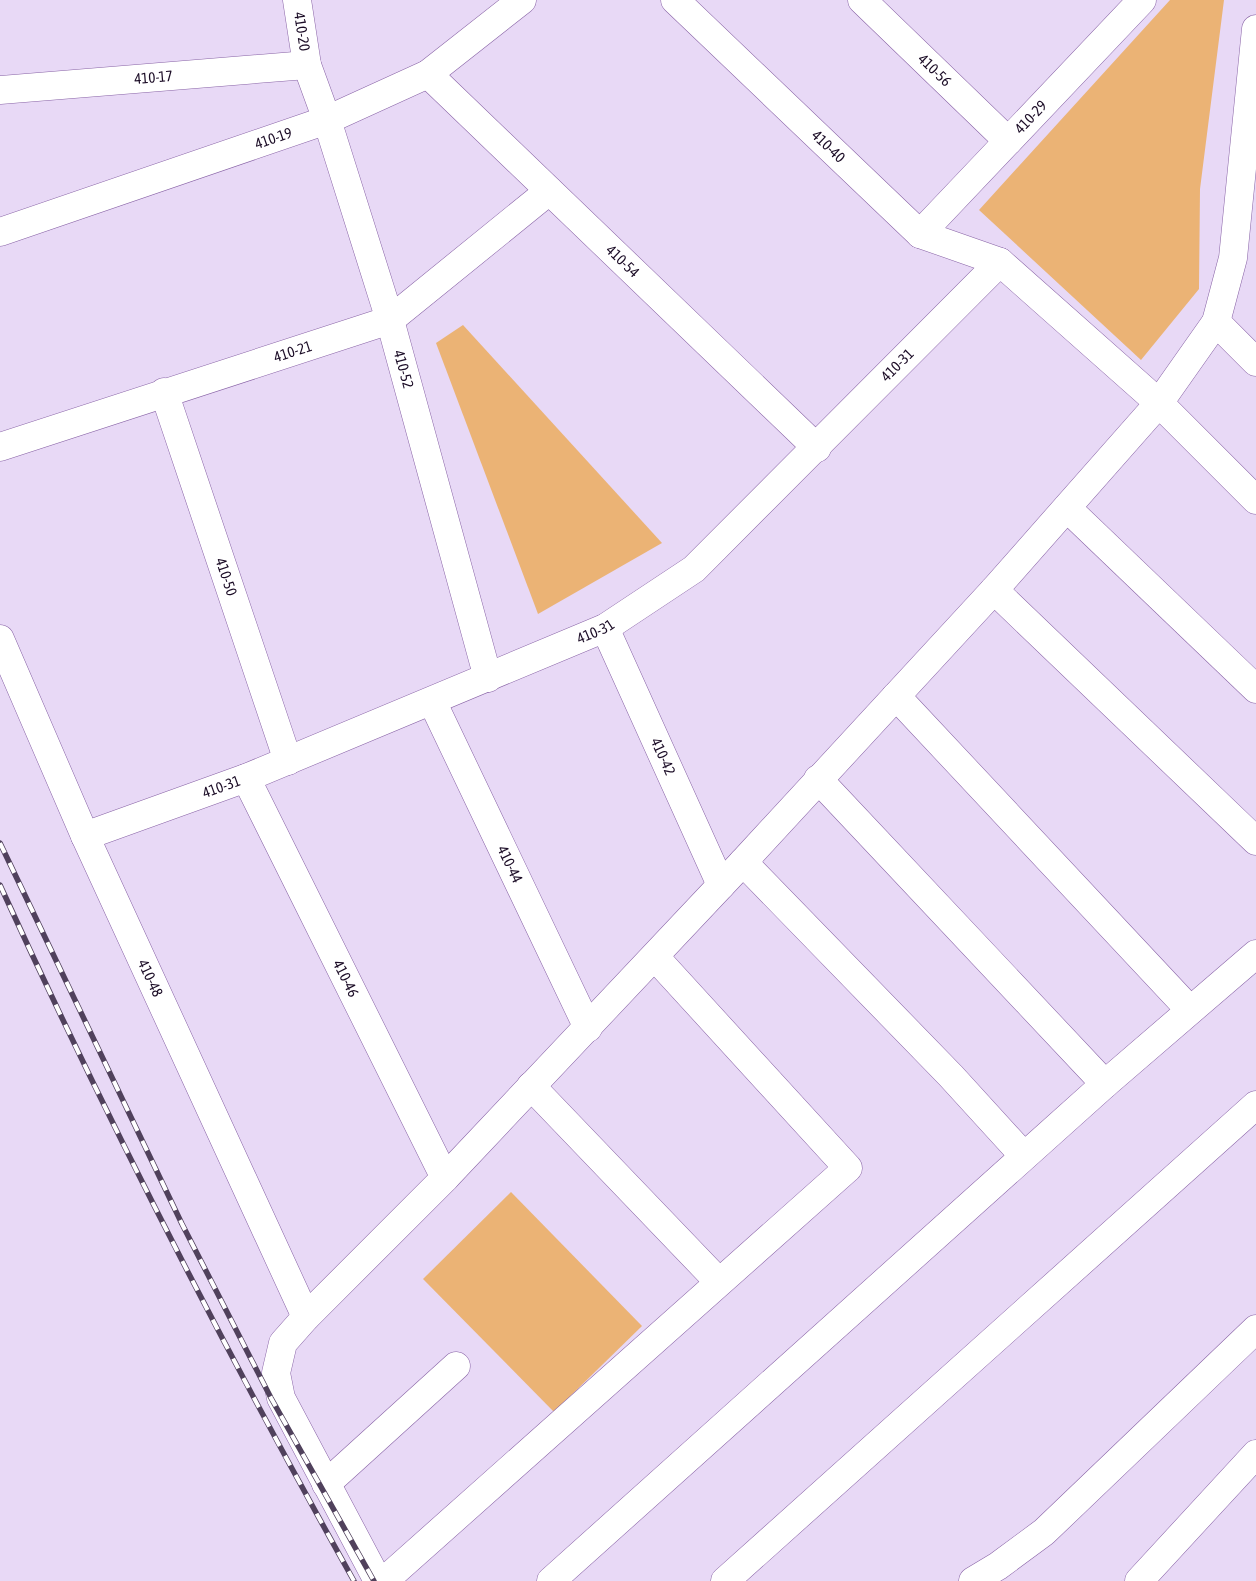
<svg xmlns="http://www.w3.org/2000/svg" width="1256" height="1581" viewBox="0 0 1256 1581" font-family="'Asap Condensed',sans-serif">
	<style>
		.green { fill: #ebb375 }
		.lines { fill: none; stroke-linecap: round; stroke-linejoin: round }
		.minor-casing { stroke: #8863a6; stroke-width: 29 }
		.minor { stroke: #fff; stroke-width: 28 }
		.rail-casing { stroke: #50415c; stroke-width: 5.5 }
		.rail { stroke: #fff; stroke-width: 4; stroke-dasharray: 11; stroke-linecap: butt }
		.labels { text-anchor: middle; stroke-width: 5; stroke-linejoin: round; paint-order: stroke }
		.street-label { font-size: 15px; fill: #1b0c26; stroke: #fff }
	</style>
	<rect width="100%" height="100%" fill="#e8d9f6"/>
	<g class="green">
		<polygon points="1170,0 1224,0 1200,189 1199,289 1141,360 979,210"/>
		<polygon points="463,325 662,543 538,614 436,343"/>
		<polygon points="511,1192 642,1326 554,1412 423,1279"/>
	</g>
	<g class="lines">
		<g class="minor-casing">
			<g id="minor">
				<path id="s1" d="M297,0L307,65L327,120L390,320L488,678"/>
				<path id="s2" d="M675,0L920,234L1000,262L1159,403L1256,500"/>
				<path id="s3" d="M862,0L1008,141"/>
				<path id="s4" d="M428,74L817,448"/>
				<path id="s5" d="M0,90L307,65"/>
				<path id="s6" d="M0,232L327,120L428,74L522,0"/>
				<path id="s7" d="M920,234L1142,0"/>
				<polyline points="1216,322 1256,362"/>
				<path id="s8" d="M164,392L288,761"/>
				<path id="s9" d="M0,447L390,320L549,191"/>
				<polyline points="1067,508 1256,689"/>
				<polyline points="994,590 1256,841"/>
				<path id="s10" d="M605,628L721,885"/>
				<path id="s11" d="M0,639L85,836L306,1317"/>
				<polyline points="896,696 1190,1010"/>
				<path id="s12" d="M432,701L588,1028"/>
				<path id="s13" d="M246,778L445,1178"/>
				<polyline points="818,779 1105,1084"/>
				<path id="s14" d="M85,836L246,778L605,628L694,569L1000,262"/>
				<polyline points="743,862 951,1076 1024,1156"/>
				<polyline points="531,1086 719,1282"/>
				<polyline points="326,1484 456,1366"/>
				<polyline points="378,1581 281,1398 276,1373 283,1343 306,1317 445,1178 743,862 994,590 1159,403 1216,322 1233,258 1256,29"/>
				<polyline points="384,1581 848,1168 655,957"/>
				<polyline points="551,1581 1105,1084 1256,954"/>
				<polyline points="725,1581 1256,1105"/>
				<polyline points="973,1581 998,1566 1044,1532 1256,1329"/>
				<polyline points="1139,1581 1256,1454"/>
			</g>
		</g>
		<use href="#minor" class="minor"/>
		<g class="rail-casing">
			<g id="rail">
				<polyline points="0,843 182,1224 271,1398 374,1581"/>
				<path d="M0,885C108,1122 227,1354 354,1581"/>
			</g>
		</g>
		<use href="#rail" class="rail"/>
	</g>
	<g class="labels">
		<g class="street-label">
			<text dy="5" stroke="none"><textPath href="#s1" startOffset="32">410-20</textPath></text>
			<text dy="5" stroke="none"><textPath href="#s3" startOffset="101">410-56</textPath></text>
			<text dy="5" stroke="none"><textPath href="#s5" startOffset="154">410-17</textPath></text>
			<text dy="5" stroke="none"><textPath href="#s7" startOffset="161">410-29</textPath></text>
			<text dy="5" stroke="none"><textPath href="#s6" startOffset="289">410-19</textPath></text>
			<text dy="5" stroke="none"><textPath href="#s2" startOffset="212">410-40</textPath></text>
			<text dy="5" stroke="none"><textPath href="#s4" startOffset="270">410-54</textPath></text>
			<text dy="5" stroke="none"><textPath href="#s9" startOffset="308">410-21</textPath></text>
			<text dy="5" stroke="none"><textPath href="#s14" startOffset="955">410-31</textPath></text>
			<text dy="5" stroke="none"><textPath href="#s1" startOffset="385">410-52</textPath></text>
			<text dy="5" stroke="none"><textPath href="#s8" startOffset="195">410-50</textPath></text>
			<text dy="5" stroke="none"><textPath href="#s14" startOffset="550">410-31</textPath></text>
			<text dy="5" stroke="none"><textPath href="#s10" startOffset="141">410-42</textPath></text>
			<text dy="5" stroke="none"><textPath href="#s14" startOffset="145">410-31</textPath></text>
			<text dy="5" stroke="none"><textPath href="#s12" startOffset="181">410-44</textPath></text>
			<text dy="5" stroke="none"><textPath href="#s13" startOffset="224">410-46</textPath></text>
			<text dy="5" stroke="none"><textPath href="#s11" startOffset="371">410-48</textPath></text>
		</g>
	</g>
</svg>
